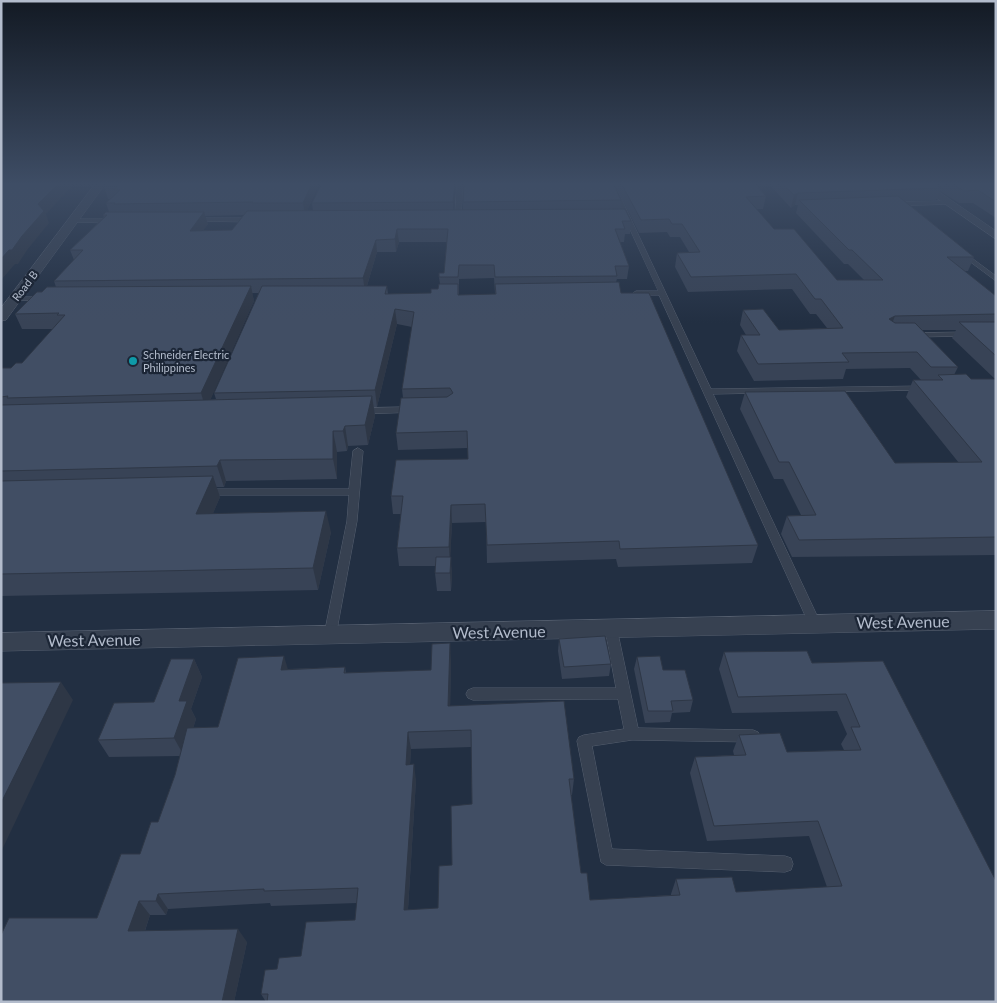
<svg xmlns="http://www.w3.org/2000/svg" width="997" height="1003" viewBox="0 0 997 1003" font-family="Lato,sans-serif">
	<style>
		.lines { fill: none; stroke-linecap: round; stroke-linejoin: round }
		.lane-casing { stroke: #555f6f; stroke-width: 1 }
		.street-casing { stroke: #555f6f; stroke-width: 1 }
		.lane { fill: #374151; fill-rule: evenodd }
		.street { fill: #374151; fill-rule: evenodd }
		.wall { fill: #384356; fill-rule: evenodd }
		.shaded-wall { fill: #2e3746 }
		.building { fill: #414e64; stroke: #2e3746; fill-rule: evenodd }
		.culture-dot { fill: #0f9aa8; stroke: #1c2636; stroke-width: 2 }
		.labels { text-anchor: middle; stroke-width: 4.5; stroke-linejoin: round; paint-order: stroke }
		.far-street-label { font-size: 11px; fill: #b3bccc; stroke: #1c2636 }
		.far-poi-label { font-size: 11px; fill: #b3bccc; stroke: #1c2636; text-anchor: start }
		.near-street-label { font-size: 16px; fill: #b3bccc; stroke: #1c2636 }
	</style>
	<rect width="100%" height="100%" fill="#222f42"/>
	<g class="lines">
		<g class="lane-casing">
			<g id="lane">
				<polygon points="457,183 463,183 461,218 458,220 455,218"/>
				<polygon points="609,183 614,183 711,389 923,386 927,388 923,390 713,394 821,624 819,627 815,629 811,627 809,624 659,295 636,295 633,293 636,291 658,291"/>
				<polygon points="948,201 951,203 950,204 895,206 892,204 895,202"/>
				<polygon points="195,218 253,218 256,220 253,222 193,221 192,220"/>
				<polygon points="74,219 113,219 116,221 113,223 72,222 72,220"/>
				<polygon points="961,253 965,253 996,276 996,281 961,255"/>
				<polygon points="15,297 42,297 45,299 42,301 13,300 13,298"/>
				<polygon points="967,332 970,332 970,336 914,337 910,335 914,333"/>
				<polygon points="413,407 417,410 416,412 362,414 358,411 362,408"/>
				<polygon points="358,448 363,451 357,521 336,635 334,638 330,640 326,638 324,635 347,521 349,495 205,495 200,492 205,489 349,489 353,451"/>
				<polygon points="611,624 615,626 617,629 638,728 753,730 758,732 760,736 758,740 753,742 632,740 592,746 612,849 785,856 791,858 793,864 791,870 785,872 606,865 601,862 577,741 579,737 584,735 624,729 618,699 473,700 468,698 466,694 468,690 473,688 616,688 605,629 607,626"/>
			</g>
		</g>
		<g class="street-casing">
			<g id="street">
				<polygon points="96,183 106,183 6,320 1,321 1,308"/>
				<polygon points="915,183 926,183 996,231 996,239"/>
				<polygon points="996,611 996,629 1,651 1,633"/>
			</g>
		</g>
		<use href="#lane" class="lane"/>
		<use href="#street" class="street"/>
	</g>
	<g class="wall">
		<path d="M319,183L307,211H313L312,203L322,183H457H456L454,210H463V202L621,200V209L631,221L630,234H625L624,242H620L629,266L627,279H617L616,282L621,293L758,545L752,563L618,567L616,559L487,563L486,522L452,523L450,557L452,575L451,591H437L435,573L436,566H399L397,548L401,514H393L391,496L468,459V448L398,450L396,433L403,398L402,389L412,327L397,324L377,407H374L375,416L368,445L348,446L347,451L337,452V479L226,481L224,487H216L220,497L213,513L331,532L318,590L1,596V368H11L22,363L53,329H22L15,314L42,292L56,287L54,281L74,260L70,250L104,217L103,215L109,212L106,203L111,199H108L104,186ZM244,215L232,230H203L208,224L205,216ZM399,242H447L444,273L439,277L440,284L438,289L431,293L388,294L387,286H367L377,252H396ZM494,278L495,294L459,295V279ZM252,293H259L214,393L216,399L210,400L254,301Z"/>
		<path d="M614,183H996V218L973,203H959L940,191L936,200L905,201L974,257L968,271H964L996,296V555L792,557L781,534L787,516L801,515L783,479H774L740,409L745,392L895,463H959L906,397L913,380H921L910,368L846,369L843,379L754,381L737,351L741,335H746L740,325L743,310L779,330L827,328L816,314H810L792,289L688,292L675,267L677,253L689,252L680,237H670L667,232L639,233ZM769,184L791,208L795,205H798L796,213L844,264H848L864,280H837L774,229L756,209H763L766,196L761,190ZM922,330H956L952,338L995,379H971L954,375L958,367Z"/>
		<polygon points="559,639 611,664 609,676 562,679 558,651"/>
		<path d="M724,652L812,663L883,661L996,1002H266L261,994L277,969L301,956L355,920L357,903L271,906L270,903L168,909L166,915H150L145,931L247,942L234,1002H1L97,918L140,854L158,822L175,775L180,756L109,757L98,740L154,702L194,659L202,677L191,709L196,719L193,728L218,727L288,669L345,667L346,673L431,670L451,660L450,706L574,779L572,795H571L581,873L590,900L671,895V894L676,879L736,892L827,887L809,836L707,841L690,773L695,757L734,755L733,751L739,735L787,752L844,750L841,744L847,734L837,711L732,713L719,669ZM471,747L472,804L438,908L408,910L416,780L410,765L411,749Z"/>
		<polygon points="637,657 663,670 693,700 690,712 672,713 670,722 645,723 634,669"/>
	</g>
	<g class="shaded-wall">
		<polygon points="59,183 75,183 46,214 49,223 27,250 18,264 15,264 2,279 1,277 1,259 38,204"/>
		<polygon points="312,183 319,183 305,216 303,203"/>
		<polygon points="455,183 457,183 456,183 453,215 453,202"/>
		<polygon points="759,183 769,183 769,184 754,197 756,185"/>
		<polygon points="798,193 795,205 791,208 794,195"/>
		<polygon points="204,212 208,224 194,243 190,231"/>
		<polygon points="397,229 399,242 396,252 395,239"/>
		<polygon points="376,240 377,252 365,292 363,278"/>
		<polygon points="251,286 254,301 206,410 201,393"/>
		<polygon points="395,309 397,324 377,407 375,390"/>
		<polygon points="895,316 889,331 889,319"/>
		<polygon points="372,396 375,416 368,445 365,425"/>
		<polygon points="345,426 348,446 347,451 343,431"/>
		<polygon points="333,431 337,452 337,479 333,459"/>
		<polygon points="220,460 226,481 224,487 217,466"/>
		<polygon points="213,476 220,497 204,535 196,514"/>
		<polygon points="451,505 452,523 450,565 449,547"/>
		<polygon points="326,511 331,532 318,590 313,568"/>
		<polygon points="451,557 452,575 451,591 450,573"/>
		<polygon points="450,643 451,660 450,722 448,706"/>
		<polygon points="284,656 289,673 281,670"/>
		<polygon points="194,659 202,677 191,709 196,719 184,756 174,738 179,701"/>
		<polygon points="61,682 73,700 1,852 1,803"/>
		<polygon points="408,732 411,749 409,781 406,765"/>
		<polygon points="414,764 416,780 407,924 404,910"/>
		<polygon points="158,894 168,909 166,915 156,901"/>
		<polygon points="139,901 150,915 140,945 128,931"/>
		<polygon points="238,929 247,942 234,1002 222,1002"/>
	</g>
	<g class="building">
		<polygon points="1,183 59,183 38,204 44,211 22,236 12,250 9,250 1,259"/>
		<polygon points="108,183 312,183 303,203 252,203 253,202 114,204 115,203 106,203 120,190 114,190 118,186 104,186"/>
		<polygon points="322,183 455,183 453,202 312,203"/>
		<polygon points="464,183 613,183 621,200 463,202"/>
		<polygon points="621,183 759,183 756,185 766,196 746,197 774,229 794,229 837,280 883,280 852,250 849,250 799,200 898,196 974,257 947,257 996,296 996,314 895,316 889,319 895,323 915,323 958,367 931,367 917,352 842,353 849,362 758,364 741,335 760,335 743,310 763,309 779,330 843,328 821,299 815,299 796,274 691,277 677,253 700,252 682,224 672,224 669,219 641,220"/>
		<polygon points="782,183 934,183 941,188 798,193 794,195"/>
		<polygon points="951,183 996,183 996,202 978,190 964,191"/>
		<polygon points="625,209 631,221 622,221 625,229 615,229 629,266 615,266 617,276 495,277 494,265 459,265 458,277 439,277 439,273 444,273 448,229 397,229 395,239 376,240 363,278 54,281 83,250 70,250 107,215 103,215 106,212 204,212 190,231 232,230 247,211"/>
		<polygon points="619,282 621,293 649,293 758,545 620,549 619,541 487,545 485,504 451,505 449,547 397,548 403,496 391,496 396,460 468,459 467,431 396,433 401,398 447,397 453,393 450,388 402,389 414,312 395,309 375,390 214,393 262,286 387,286 385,294 431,293 431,289 438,289 439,284 458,284 458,295 496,294 495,284"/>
		<polygon points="251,286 201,393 7,398 8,396 1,397 1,368 11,368 16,363 22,363 65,315 57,315 59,313 15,314 37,292 42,292 47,287"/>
		<polygon points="959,322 996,322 996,356"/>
		<polygon points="966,374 971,379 996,379 996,537 799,540 787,516 816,515 789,462 779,462 745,392 845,391 895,463 982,462 913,380 943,380 938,375"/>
		<polygon points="372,396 365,425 345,426 343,431 333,431 333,459 220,460 217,466 1,471 1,405"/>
		<polygon points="213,476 196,514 326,511 313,568 1,574 1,481"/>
		<polygon points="436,557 451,557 450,573 435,573"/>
		<polygon points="605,636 611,664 564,667 559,639"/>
		<path d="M450,643L448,706L564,701L574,779H569L581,873H587L590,900L680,895L676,879L732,877L736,892L842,886L818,821L714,826L695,757L746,755L739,735L780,733L787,752L861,750L851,727H860L846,694L738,697L724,652L807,651L812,663L883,661L996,881V1002H267L268,994H261L265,970L277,969L279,958L301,956L306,922L355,920L358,888L264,891V889L158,894L156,901H139L128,931L238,929L222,1002H1V935L9,918H97L121,854H140L151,822H158L175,775L187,728L218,727L238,658L284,656L281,670L345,667L344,673L431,670L432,644ZM471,730L472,804L451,806L452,865L439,866L438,908L404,910L414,764L406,765L408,732Z"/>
		<polygon points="660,656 663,670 685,670 693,700 671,701 673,711 648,711 637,657"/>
		<polygon points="171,659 194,659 179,701 187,701 174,738 98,740 114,703 154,702"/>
		<polygon points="61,682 1,803 1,683"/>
	</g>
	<linearGradient id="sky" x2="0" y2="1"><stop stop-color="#131a24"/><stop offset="0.57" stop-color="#3e4d65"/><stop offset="1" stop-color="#3e4d65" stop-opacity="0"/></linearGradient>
	<rect width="997" height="323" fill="url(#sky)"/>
	<circle class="culture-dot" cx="133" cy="361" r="5"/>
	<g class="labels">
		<g class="far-street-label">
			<text transform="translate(25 286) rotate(-53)" y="4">Road B</text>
		</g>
		<g class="far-poi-label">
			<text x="143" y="359">Schneider Electric<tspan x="143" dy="13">Philippines</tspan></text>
		</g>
		<g class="near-street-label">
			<text transform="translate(903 622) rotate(-1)" y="6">West Avenue</text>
			<text transform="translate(499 632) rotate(-1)" y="6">West Avenue</text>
			<text transform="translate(94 640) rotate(-1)" y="6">West Avenue</text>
		</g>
	</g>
	<rect width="997" height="1003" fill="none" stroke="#b3bccc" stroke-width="5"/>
</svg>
